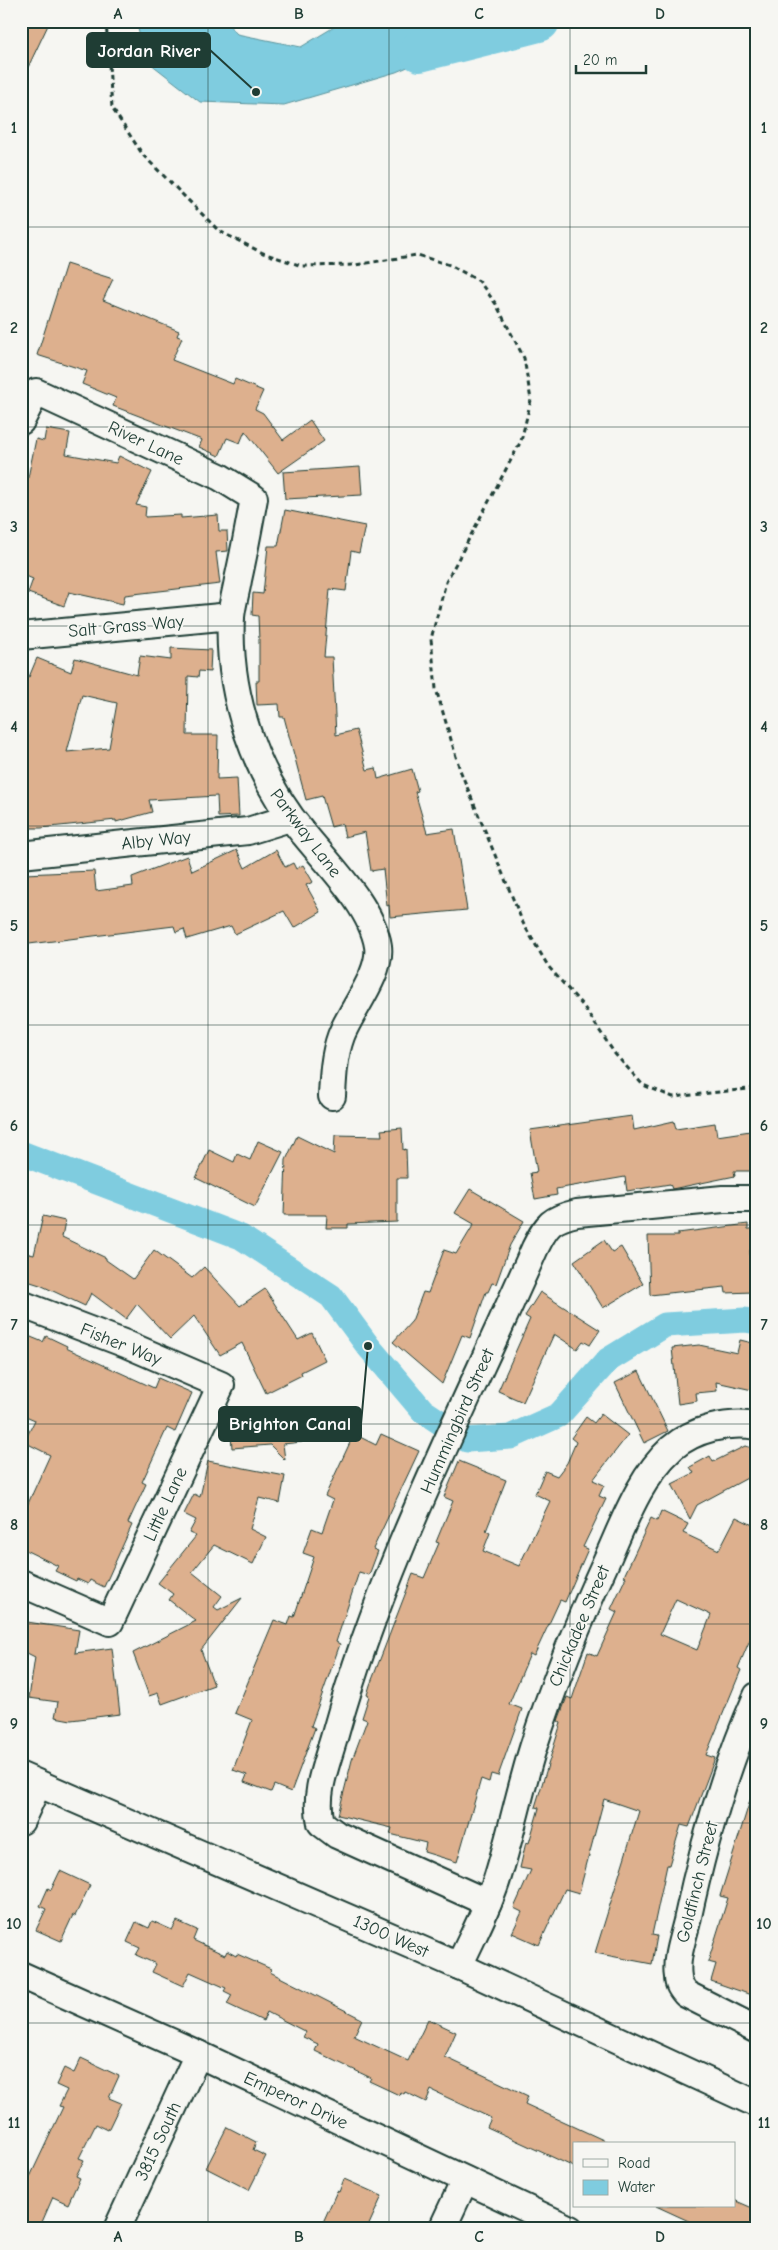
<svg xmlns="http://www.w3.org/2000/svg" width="778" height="2250" viewBox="0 0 778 2250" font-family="'Comic Neue',sans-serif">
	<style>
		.water { fill: #7fccdf; stroke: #59939b }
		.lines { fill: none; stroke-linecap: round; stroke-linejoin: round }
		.canal { stroke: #7fccdf; stroke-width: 25 }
		.river { stroke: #7fccdf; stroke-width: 42 }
		.building { fill: #ddb08e; stroke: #1f3d34; fill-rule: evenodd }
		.minor-casing { stroke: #1f3d34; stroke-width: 30 }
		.path { stroke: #1f3d34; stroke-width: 3; stroke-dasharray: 5 4; stroke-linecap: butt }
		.minor { stroke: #f6f6f2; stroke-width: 26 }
		.grid { fill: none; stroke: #1f3d34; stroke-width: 1; stroke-opacity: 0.55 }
		.labels { text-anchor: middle; stroke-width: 4; stroke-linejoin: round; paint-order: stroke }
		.street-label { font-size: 18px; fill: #1f3d34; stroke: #f6f6f2 }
		.leader { fill: none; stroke: #1f3d34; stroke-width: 2 }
		.callout-dot { fill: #1f3d34; stroke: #f6f6f2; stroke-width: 2 }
		.callout { fill: #1f3d34; stroke: #1f3d34; stroke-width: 2 }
		.callout-label { font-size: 19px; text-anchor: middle; font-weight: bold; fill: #fff }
		.neatline { fill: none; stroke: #1f3d34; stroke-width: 2 }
		.grid-label { font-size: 16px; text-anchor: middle; font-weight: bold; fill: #1f3d34 }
	</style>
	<rect width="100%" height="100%" fill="#f6f6f2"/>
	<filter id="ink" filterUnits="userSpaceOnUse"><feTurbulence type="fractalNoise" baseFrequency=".02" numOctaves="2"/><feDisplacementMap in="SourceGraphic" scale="10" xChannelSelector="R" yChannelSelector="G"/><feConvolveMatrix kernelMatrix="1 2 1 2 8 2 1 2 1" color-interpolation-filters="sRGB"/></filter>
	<g filter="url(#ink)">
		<polygon class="water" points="136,21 225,21 237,34 301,47 344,21 533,21 480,36 396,72 284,105 200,102 146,60"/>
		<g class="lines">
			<polyline class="canal" points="21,1153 241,1237 331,1296 368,1346 423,1411 467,1440 510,1437 559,1415 608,1360 665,1325 745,1320 757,1322"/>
			<polyline class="river" points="420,51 539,21"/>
		</g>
		<g class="building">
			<polygon points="21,21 50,21 21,82"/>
			<polygon points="66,264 113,279 103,300 179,331 177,336 182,338 172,360 233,384 235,379 263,391 255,409 263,413 283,440 310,420 324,441 278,473 245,431 240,443 227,438 219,456 199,447 202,440 113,406 116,398 82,384 87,371 37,355"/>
			<polygon points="46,429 70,433 66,454 116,463 119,456 152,472 136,505 146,507 145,517 181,515 181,518 218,515 219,531 227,531 228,551 216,552 220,584 125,595 123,604 69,592 64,606 28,593 33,579 21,574 21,492 25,492 36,439 44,441"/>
			<polygon points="360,467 362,495 285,499 283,472"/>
			<polygon points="285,510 365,526 359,553 351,551 346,591 330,589 324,657 332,657 336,735 356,730 367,770 376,768 378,779 412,769 418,791 415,792 427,833 454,829 467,910 390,917 389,905 387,906 383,869 371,871 365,832 345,837 342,824 331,827 322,796 306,800 284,717 280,717 279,704 257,705 256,681 259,681 259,640 258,616 252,615 253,593 263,594 268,546 278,546"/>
			<path d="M171,648L211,650L210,672L199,671L198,677L188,676L187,735H218L217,779L237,778L239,816L218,817L217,796L149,800L152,812L116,822V820L41,828H21V673L29,677L37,658L71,672L75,658L137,675L140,656L171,660ZM82,695L117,703L109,748L67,752Z"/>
			<polygon points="237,850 245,868 276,850 285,867 293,863 296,869 303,865 313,882 306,885 321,912 294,928 284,911 235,934 231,926 187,939 184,929 176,932 174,926 21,945 21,894 24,894 24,874 94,871 96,891 133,886 132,877 187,856 192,871"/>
			<polygon points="632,1116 634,1130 674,1121 676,1129 715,1123 717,1136 757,1130 757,1171 734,1171 735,1176 672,1189 670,1184 627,1191 625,1177 556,1189 557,1195 535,1199 530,1173 537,1172 530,1130"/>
			<polygon points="402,1128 403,1150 406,1149 407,1178 397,1178 397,1222 348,1224 348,1228 326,1228 327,1215 284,1215 286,1160 297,1136 334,1154 335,1135 382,1136 381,1130"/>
			<polygon points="258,1141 283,1152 255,1207 196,1178 209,1150 234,1162 237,1154 250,1160"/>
			<polygon points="470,1189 524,1221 510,1245 496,1284 492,1283 488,1292 486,1292 470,1338 462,1335 442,1384 393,1342 412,1321 423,1292 428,1293 444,1250 456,1254 474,1224 455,1213"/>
			<polygon points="43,1216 65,1221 62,1237 106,1258 106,1260 133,1279 154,1250 192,1278 204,1267 240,1306 265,1289 298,1340 312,1333 325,1360 301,1372 302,1375 266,1393 242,1343 220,1355 194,1316 170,1339 137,1304 126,1319 91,1293 85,1306 40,1285 21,1279 21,1252 34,1255"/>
			<polygon points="748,1224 748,1229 754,1229 755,1250 750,1250 752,1292 726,1293 725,1287 650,1295 648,1236 678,1236 678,1233"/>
			<polygon points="604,1240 612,1252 621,1247 643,1284 603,1308 574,1261"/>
			<polygon points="540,1292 600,1330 590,1345 583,1341 577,1349 554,1334 523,1402 498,1391 530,1319 525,1316"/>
			<polygon points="21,1333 43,1342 46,1336 67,1346 66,1348 154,1388 158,1378 192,1393 175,1432 167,1428 142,1482 146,1484 128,1523 132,1525 104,1587 90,1580 88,1584 77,1579 76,1581 55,1571 58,1566 21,1548 21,1519 50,1455 24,1442 35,1420 21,1414"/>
			<polygon points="740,1340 757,1344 757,1391 716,1382 717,1391 696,1393 697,1401 678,1404 672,1348 699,1345 737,1353"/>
			<polygon points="639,1371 668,1431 644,1443 615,1383"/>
			<polygon points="229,1410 243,1416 241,1414 306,1410 308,1437 292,1438 302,1442 283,1444 285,1460 270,1445 232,1448"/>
			<polygon points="601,1414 628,1435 593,1480 604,1485 599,1496 606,1499 583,1547 588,1549 565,1602 560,1600 534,1656 530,1654 509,1704 522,1709 498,1776 491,1774 489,1782 481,1779 457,1862 424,1852 426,1843 390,1834 392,1828 338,1815 352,1760 367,1720 362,1718 369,1696 367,1695 370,1685 413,1574 424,1578 439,1543 436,1542 453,1501 444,1497 459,1461 506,1480 486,1531 490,1533 483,1551 519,1566 550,1501 535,1494 545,1471 557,1476 567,1463 576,1442 571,1438 586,1417 594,1423"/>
			<polygon points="354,1434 376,1445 381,1434 419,1451 373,1549 378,1551 369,1575 359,1572 336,1642 340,1644 311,1726 315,1728 291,1792 274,1785 271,1792 244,1782 247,1775 233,1770 252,1720 235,1713 274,1620 288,1625 291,1616 294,1617 314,1557 303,1553 312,1528 322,1532 333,1500 325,1496"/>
			<polygon points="745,1446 757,1449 753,1475 697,1505 690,1519 672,1484 694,1473 690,1467 710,1456 713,1462"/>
			<polygon points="208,1461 285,1476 280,1503 259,1498 250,1529 266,1537 253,1564 214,1545 192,1572 222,1596 214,1607 218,1610 242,1598 201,1650 214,1685 162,1704 158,1693 149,1696 133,1653 196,1621 169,1600 173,1594 158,1583 196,1536 189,1533 196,1520 184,1514 194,1494 200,1497"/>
			<path d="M661,1511L688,1524L683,1533L719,1550L736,1517L757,1527V1623L738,1668L741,1670L706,1755L715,1758L689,1827L681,1825L669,1865H667L652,1935L657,1936L652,1964L595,1953L639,1811L604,1799L579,1893L565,1889L539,1945L512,1933L522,1912L514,1908L531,1870L520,1868L526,1842L529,1843L539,1808L535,1807L561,1723L558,1721L559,1718L567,1697L572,1699L588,1652L597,1656L617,1612L611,1609L626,1577L624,1576L651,1518L657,1521ZM676,1599L711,1615L697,1650L660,1634Z"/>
			<polygon points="21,1621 79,1630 75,1653 112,1648 120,1714 71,1720 55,1717 58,1702 29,1698 35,1657 21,1650"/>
			<polygon points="754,1788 757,1788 757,1997 711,1981 716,1964 708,1962 728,1898 720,1896"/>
			<polygon points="60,1871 90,1885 75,1916 73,1915 61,1941 36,1930 46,1909 40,1906 48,1888 51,1890"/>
			<polygon points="152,1921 172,1930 177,1921 197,1930 193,1940 225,1955 227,1951 236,1956 237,1954 271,1969 270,1972 362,2019 354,2036 408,2061 428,2019 456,2032 445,2057 528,2096 525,2104 612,2144 574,2144 574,2167 487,2127 491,2118 431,2090 426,2102 405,2092 404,2094 400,2092 399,2095 369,2081 371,2078 315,2051 318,2044 303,2037 306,2032 267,2012 263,2021 227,2004 232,1995 224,1991 226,1988 190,1972 183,1986 152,1972 156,1964 136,1955 140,1948 127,1942 136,1922 149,1928"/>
			<polygon points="81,2058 119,2076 109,2098 121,2103 108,2130 96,2124 79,2158 84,2160 76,2176 80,2178 68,2204 53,2197 39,2229 21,2229 21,2196 63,2107 59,2106 67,2090 56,2085 64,2068 74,2073"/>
			<polygon points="227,2127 256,2142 253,2150 266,2156 249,2190 206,2168"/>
			<polygon points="344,2179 382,2196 367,2229 320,2229 337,2191 339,2192"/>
			<polygon points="734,2200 757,2210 757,2229 706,2229 656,2206 734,2206"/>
		</g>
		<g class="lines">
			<g class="minor-casing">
				<g id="minor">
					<path d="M21,421L36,392L220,477L254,498C249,526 244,553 238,580C236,592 232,605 231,617C227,694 255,776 304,834C328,864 372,907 378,946C382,974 350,1011 341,1036C334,1055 333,1076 332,1096"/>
					<polyline points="21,636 231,616"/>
					<polyline points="21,855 248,831 290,818"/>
					<polyline points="21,1304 126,1344 221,1385 110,1622 21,1583"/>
					<path d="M757,1696C725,1768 703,1845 687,1921C683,1938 675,1959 678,1977C678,1984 681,1988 686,1994L757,2030"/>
					<polyline points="21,1776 459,1966 757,2104"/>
					<polyline points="21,1821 38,1784"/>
					<path d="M488,1903L337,1835L321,1823C313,1792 328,1761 336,1731C383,1563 465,1407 535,1248C547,1224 551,1219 577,1213L723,1199H757"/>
					<path d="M459,1966C472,1937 489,1907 498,1876C511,1834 520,1790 533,1748C554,1682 580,1618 609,1555C625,1519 641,1476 672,1448C694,1429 728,1421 757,1426"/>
					<polyline points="21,1975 198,2054 570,2229"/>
					<polyline points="117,2229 198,2054"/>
					<polyline points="442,2229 465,2180"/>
				</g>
			</g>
			<polyline class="path" points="106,21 112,108 143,155 219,231 263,253 302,266 355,265 417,255 450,265 479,281 496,304 524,358 531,400 521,441 446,582 431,639 436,689 460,770 523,923 548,966 584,1007 615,1054 643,1085 673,1097 757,1088"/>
			<use href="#minor" class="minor"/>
		</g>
	</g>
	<path class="grid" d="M208,21V2229M389,21V2229M570,21V2229M21,227H757M21,427H757M21,626H757M21,826H757M21,1025H757M21,1225H757M21,1424H757M21,1624H757M21,1823H757M21,2023H757"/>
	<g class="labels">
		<g class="street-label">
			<text transform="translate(146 443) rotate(25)" y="6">River Lane</text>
			<text transform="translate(126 626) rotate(-5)" y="6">Salt Grass Way</text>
			<text transform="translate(306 833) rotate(53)" y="6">Parkway Lane</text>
			<text transform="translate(156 840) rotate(-6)" y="6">Alby Way</text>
			<text transform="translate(121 1344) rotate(22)" y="6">Fisher Way</text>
			<text transform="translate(457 1421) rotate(-66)" y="6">Hummingbird Street</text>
			<text transform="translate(165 1504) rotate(-65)" y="6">Little Lane</text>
			<text transform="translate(579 1626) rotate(-67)" y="6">Chickadee Street</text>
			<text transform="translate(697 1882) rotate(-76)" y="6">Goldfinch Street</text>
			<text transform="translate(391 1936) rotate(24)" y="6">1300 West</text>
			<text transform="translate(296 2100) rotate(25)" y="6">Emperor Drive</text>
			<text transform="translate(158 2141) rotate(-65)" y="6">3815 South</text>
		</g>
	</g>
	<path class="leader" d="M256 92L210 50M368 1346L361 1424"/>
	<g class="callout-dot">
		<circle cx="256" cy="92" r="5"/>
		<circle cx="368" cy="1346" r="5"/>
	</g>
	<g class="callout">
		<rect x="87" y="33" width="123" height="34" rx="5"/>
		<rect x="219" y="1407" width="142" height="34" rx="5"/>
	</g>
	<g class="callout-label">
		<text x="149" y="57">Jordan River</text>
		<text x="290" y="1430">Brighton Canal</text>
	</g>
	<rect width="778" height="2250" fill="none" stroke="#f6f6f2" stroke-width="55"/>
	<rect x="573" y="2142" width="162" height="65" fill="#f6f6f2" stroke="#a0aca6"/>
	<rect x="583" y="2159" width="25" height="8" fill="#f6f6f2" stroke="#a0aca6"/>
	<text x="618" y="2168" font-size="15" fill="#1f3d34">Road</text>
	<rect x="583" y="2180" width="25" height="15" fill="#7fccdf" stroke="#a0aca6"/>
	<text x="618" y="2192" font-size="15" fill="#1f3d34">Water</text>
	<path d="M576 65v8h70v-8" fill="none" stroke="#1f3d34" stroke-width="2.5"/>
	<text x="583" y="65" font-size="15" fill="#1f3d34" stroke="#f6f6f2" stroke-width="4" paint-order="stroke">20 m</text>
	<rect x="28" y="28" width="722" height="2194" class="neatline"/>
	<g class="grid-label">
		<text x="118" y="19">A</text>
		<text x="299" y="19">B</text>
		<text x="479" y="19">C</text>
		<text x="660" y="19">D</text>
		<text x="14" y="133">1</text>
		<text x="764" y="133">1</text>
		<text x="14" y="333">2</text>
		<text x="764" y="333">2</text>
		<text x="14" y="532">3</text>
		<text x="764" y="532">3</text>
		<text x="14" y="732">4</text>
		<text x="764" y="732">4</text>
		<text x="14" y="931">5</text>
		<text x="764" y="931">5</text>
		<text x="14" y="1131">6</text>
		<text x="764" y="1131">6</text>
		<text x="14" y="1330">7</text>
		<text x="764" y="1330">7</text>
		<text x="14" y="1530">8</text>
		<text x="764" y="1530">8</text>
		<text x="14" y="1729">9</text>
		<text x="764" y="1729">9</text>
		<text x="14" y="1929">10</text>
		<text x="764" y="1929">10</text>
		<text x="14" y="2128">11</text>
		<text x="764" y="2128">11</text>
		<text x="118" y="2242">A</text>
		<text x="299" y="2242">B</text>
		<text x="479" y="2242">C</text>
		<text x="660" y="2242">D</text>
	</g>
</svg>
